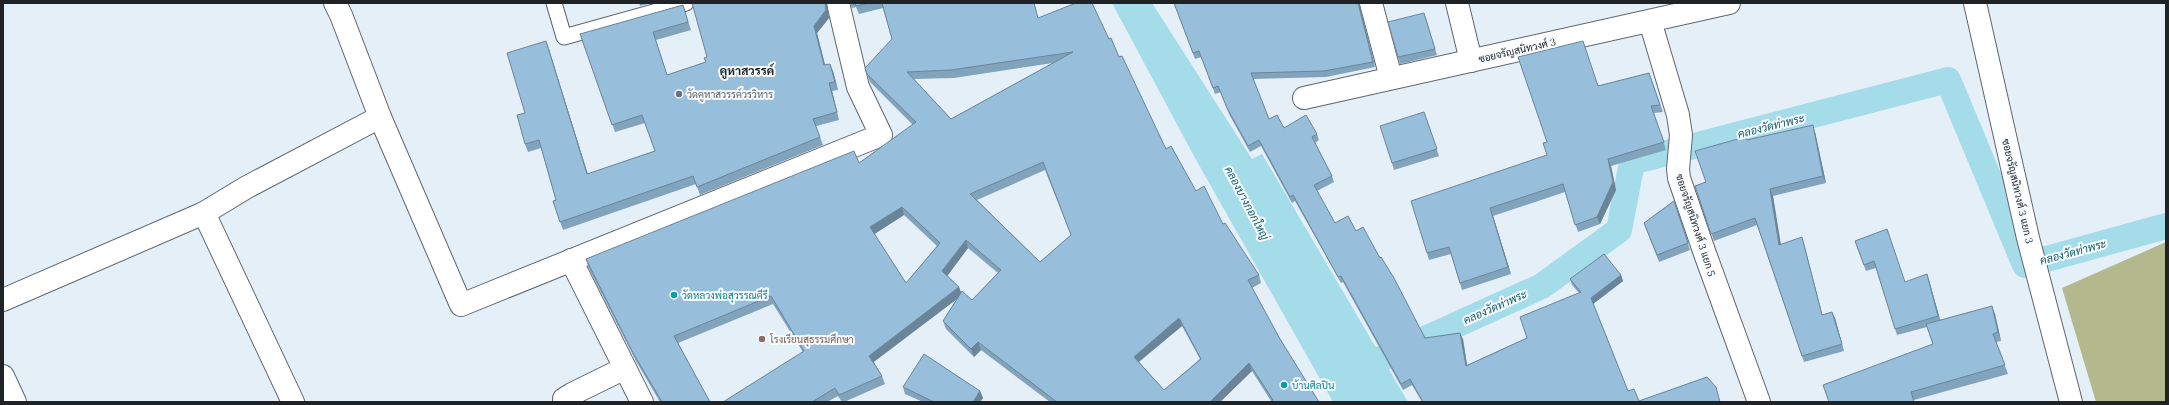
<svg xmlns="http://www.w3.org/2000/svg" width="2169" height="405" viewBox="0 0 2169 405" font-family="Lora,Sarabun,serif">
	<style>
		.forest { fill: #b3b98d }
		.water { fill: #a5dcea }
		.lines { fill: none; stroke-linecap: round; stroke-linejoin: round }
		.canal { stroke: #a5dcea; stroke-width: 26 }
		.service-casing { stroke: #5e666c; stroke-width: 17 }
		.minor-casing { stroke: #5e666c; stroke-width: 24 }
		.service { stroke: #fff; stroke-width: 15 }
		.minor { stroke: #fff; stroke-width: 22 }
		.wall { fill: #82a3bc; fill-rule: evenodd }
		.shaded-wall { fill: #6a8599 }
		.building { fill: #97bedb; stroke: #6a8599; fill-rule: evenodd }
		.worship-dot { fill: #6b7280; stroke: #f7fbfe; stroke-width: 1.5 }
		.culture-dot { fill: #0f9aa8; stroke: #f7fbfe; stroke-width: 1.5 }
		.education-dot { fill: #8d6e63; stroke: #f7fbfe; stroke-width: 1.5 }
		.labels { text-anchor: middle; stroke-width: 4; stroke-linejoin: round; paint-order: stroke }
		.street-label { font-size: 10px; fill: #1f2326; stroke: #f7fbfe }
		.worship-label { font-size: 10px; fill: #5b616d; stroke: #f7fbfe; text-anchor: start }
		.culture-label { font-size: 10px; fill: #0d838f; stroke: #f7fbfe; text-anchor: start }
		.education-label { font-size: 10px; fill: #785e54; stroke: #f7fbfe; text-anchor: start }
		.water-label { font-size: 11px; font-style: italic; fill: #135c6b; stroke: #f7fbfe }
		.quarter-label { font-size: 12px; font-weight: bold; fill: #1f2326; stroke: #f7fbfe }
	</style>
	<rect width="100%" height="100%" fill="#e5eff7"/>
	<polygon class="forest" points="2166,242 2166,402 2096,402 2062,288"/>
	<polygon class="water" points="1112,3 1152,3 1252,159 1262,154 1408,402 1333,402 1195,158"/>
	<g class="lines">
		<polyline class="canal" points="1350,373 1542,286 1619,230 1632,162 1948,80 2025,265 2166,226"/>
		<g class="service-casing">
			<polyline id="service" points="554,3 564,37 686,3"/>
		</g>
		<g class="minor-casing">
			<g id="minor">
				<polyline points="335,3 341,15 380,117 461,305 881,135 858,87 838,3"/>
				<polyline points="1371,3 1391,78"/>
				<polyline points="1457,3 1471,61"/>
				<polyline points="1975,3 2028,238 2071,402"/>
				<polyline points="1650,21 1678,115 1681,135 1678,169 1679,178 1704,251 1759,402"/>
				<polyline points="1304,98 1729,3"/>
				<polyline points="204,213 293,402"/>
				<polyline points="571,260 642,402"/>
				<polyline points="3,300 204,213 247,187 380,117"/>
				<polyline points="3,376 15,402"/>
				<polyline points="564,402 564,399 572,394 625,368"/>
			</g>
		</g>
		<use href="#service" class="service"/>
		<use href="#minor" class="minor"/>
	</g>
	<g class="wall">
		<polygon points="639,3 652,3 640,6"/>
		<path d="M850,3H1034L1038,18L1109,39L1119,57L1166,149L1196,191L1223,224L1259,275L1261,283L1252,288L1280,339L1319,402L1271,401L1252,371L1220,402H1050L981,350L974,357L946,329L943,321L957,299L874,362L882,376L885,384L844,402H842L838,396L827,402H723L803,352L773,304L678,343L710,402H660L636,361L588,267L586,259L859,163L913,125L870,82L867,74L892,39L883,8L859,14L856,7L852,8ZM1053,63L951,119L914,79L954,78ZM1045,170L1071,235L1040,262L977,200ZM904,215L937,246L906,283L874,234ZM968,248L998,273L972,300L961,293L959,287L947,276ZM1182,326L1200,359L1164,390L1139,362Z"/>
		<polygon points="1174,3 1359,3 1375,67 1326,77 1253,79 1269,119 1284,128 1317,134 1319,140 1315,143 1332,176 1334,182 1317,191 1335,223 1356,231 1380,258 1425,338 1463,339 1467,365 1527,338 1579,293 1572,285 1570,279 1621,275 1623,281 1593,304 1628,391 1639,401 1721,402 1422,402 1412,385 1403,390 1343,282 1341,283 1295,201 1292,203 1261,146 1250,152 1229,114 1221,92 1215,94 1201,57 1195,59"/>
		<polygon points="683,5 691,30 656,40 667,75 706,62 829,18 817,33 825,65 833,71 838,90 832,91 839,120 816,126 823,145 700,195 696,184 563,230 553,201 556,200 541,148 528,152 525,144 525,113 546,41 588,174 655,151 645,123 615,132 580,34"/>
		<polygon points="1424,13 1437,55 1400,64 1398,57"/>
		<polygon points="1649,73 1663,112 1654,113 1666,150 1611,166 1616,190 1600,224 1578,232 1565,192 1493,216 1511,274 1462,290 1451,254 1429,260 1427,253 1547,155 1598,86"/>
		<polygon points="1424,112 1439,156 1394,170 1392,163"/>
		<polygon points="1815,132 1826,183 1773,196 1780,244 1804,244 1822,315 1835,318 1844,351 1804,362 1757,225 1714,241 1695,186 1706,182 1747,140"/>
		<polygon points="1674,201 1690,250 1659,262 1644,223"/>
		<polygon points="1855,241 1905,282 1929,280 1940,320 1995,314 2001,341 1996,342 2008,374 1914,400 1829,402 1933,344 1927,327 1897,335 1876,268 1866,271"/>
		<polygon points="903,387 980,391 983,398 980,402 923,402 905,394"/>
	</g>
	<g class="shaded-wall">
		<polygon points="825,3 827,3 829,18 817,33 827,73 824,65 814,26"/>
		<polygon points="1358,3 1359,3 1375,67 1373,62"/>
		<polygon points="546,41 549,49 590,182 587,174"/>
		<polygon points="830,64 833,71 838,90 835,82"/>
		<polygon points="829,83 832,91 839,120 837,112"/>
		<polygon points="1813,125 1815,132 1826,183 1823,176"/>
		<polygon points="1608,159 1611,166 1616,190 1600,224 1597,217"/>
		<polygon points="1770,189 1773,196 1782,251 1779,245"/>
		<polygon points="902,207 904,215 873,235 870,227"/>
		<polygon points="1490,208 1493,216 1511,274 1508,267"/>
		<polygon points="1802,237 1804,244 1824,321 1822,315"/>
		<polygon points="966,240 968,248 945,279 942,271"/>
		<polygon points="1927,274 1929,280 1941,323 1938,316"/>
		<polygon points="1621,275 1623,281 1593,304 1591,298"/>
		<polygon points="959,287 962,295 872,363 869,356"/>
		<polygon points="1992,306 1995,314 2001,341 1998,332"/>
		<polygon points="1832,312 1835,318 1844,351 1842,344"/>
		<polygon points="1179,318 1182,326 1136,364 1134,357"/>
		<polygon points="1460,333 1463,339 1468,372 1466,366"/>
		<polygon points="978,342 981,350 974,357 971,349"/>
		<polygon points="1249,363 1252,371 1220,402 1210,402"/>
		<polygon points="980,391 983,398 980,402 973,402"/>
	</g>
	<g class="building">
		<polygon points="692,3 825,3 826,10 814,26 824,65 830,64 835,82 829,83 837,112 813,119 820,137 697,187 693,176 560,222 553,201 556,200 539,140 525,144 517,115 525,113 507,53 546,41 587,174 655,151 642,115 612,125 580,34 683,5 688,22 653,32 667,75 706,62 704,58 707,57"/>
		<polygon points="855,3 869,3 856,6"/>
		<path d="M882,3H1034L1038,18L1076,3H1092L1109,39L1111,38L1119,57L1122,56L1166,149L1171,146L1196,191L1204,186L1223,224L1225,223L1259,275L1248,280L1280,339L1319,402H1270L1273,400L1249,363L1210,402H1057L978,342L971,349L943,321L962,291L972,300L1001,270L966,240L942,271L959,287L869,356L882,376L839,395L835,388L812,402H723L804,351L771,296L674,336L710,402H662L633,353L586,259L854,151L859,163L916,122L867,74L865,68L892,39ZM1073,52L951,119L907,72L951,70ZM1043,162L1071,235L1040,262L970,194ZM902,207L940,243L906,283L870,227ZM1179,318L1201,359L1164,390L1134,357Z"/>
		<polygon points="1174,3 1358,3 1373,62 1324,71 1251,73 1269,119 1277,115 1284,128 1306,115 1317,134 1312,137 1332,176 1314,185 1335,223 1348,216 1356,231 1363,227 1380,258 1381,257 1394,278 1425,338 1460,333 1466,366 1527,338 1520,317 1581,292 1570,279 1604,254 1621,275 1591,298 1628,391 1634,389 1639,401 1707,377 1716,387 1720,402 1423,402 1410,379 1401,384 1341,276 1338,277 1293,195 1290,197 1259,140 1248,146 1227,108 1218,86 1213,88 1199,51 1193,53"/>
		<polygon points="1424,13 1435,49 1398,57 1388,22"/>
		<polygon points="1583,41 1598,86 1649,73 1660,105 1651,106 1664,142 1608,159 1613,182 1597,217 1575,225 1563,184 1490,208 1508,267 1460,283 1449,247 1427,253 1411,201 1547,155 1543,143 1547,142 1518,57"/>
		<polygon points="1424,112 1437,149 1392,163 1380,126"/>
		<polygon points="1813,125 1823,176 1770,189 1779,245 1802,237 1822,315 1832,312 1842,344 1802,356 1755,218 1711,234 1695,186 1706,182 1695,151 1745,137 1747,140"/>
		<polygon points="1674,201 1688,243 1657,255 1644,223"/>
		<polygon points="1887,229 1905,282 1927,274 1938,316 1895,329 1874,261 1864,265 1855,241"/>
		<polygon points="1992,306 1998,332 1993,334 2005,365 1911,392 1914,402 1829,402 1823,385 1933,344 1926,324"/>
		<polygon points="924,354 980,391 973,402 934,402 903,387"/>
	</g>
	<circle class="worship-dot" cx="679" cy="94" r="4"/>
	<g class="culture-dot">
		<circle cx="674" cy="295" r="4"/>
		<circle cx="1284" cy="385" r="4"/>
	</g>
	<circle class="education-dot" cx="762" cy="339" r="4"/>
	<g class="labels">
		<g class="street-label">
			<text transform="translate(1517 50) rotate(-13)" y="4">ซอยจรัญสนิทวงศ์ 3</text>
			<text transform="translate(2018 191) rotate(77)" y="4">ซอยจรัญสนิทวงศ์ 3 แยก 3</text>
			<text transform="translate(1696 225) rotate(72)" y="4">ซอยจรัญสนิทวงศ์ 3 แยก 5</text>
		</g>
		<g class="worship-label">
			<text x="687" y="98">วัดคูหาสวรรค์วรวิหาร</text>
		</g>
		<g class="culture-label">
			<text x="682" y="299">วัดหลวงพ่อสุวรรณคีรี</text>
			<text x="1292" y="389">บ้านศิลปิน</text>
		</g>
		<g class="education-label">
			<text x="770" y="343">โรงเรียนสุธรรมศึกษา</text>
		</g>
		<g class="water-label">
			<text transform="translate(1771 126) rotate(-14)" y="4">คลองวัดท่าพระ</text>
			<text transform="translate(1247 203) rotate(62)" y="4">คลองบางกอกใหญ่</text>
			<text transform="translate(2073 252) rotate(-15)" y="4">คลองวัดท่าพระ</text>
			<text transform="translate(1495 307) rotate(-24)" y="4">คลองวัดท่าพระ</text>
		</g>
		<g class="quarter-label">
			<text x="747" y="75">คูหาสวรรค์</text>
		</g>
	</g>
	<rect width="2169" height="405" fill="none" stroke="#1f2326" stroke-width="8"/>
</svg>
